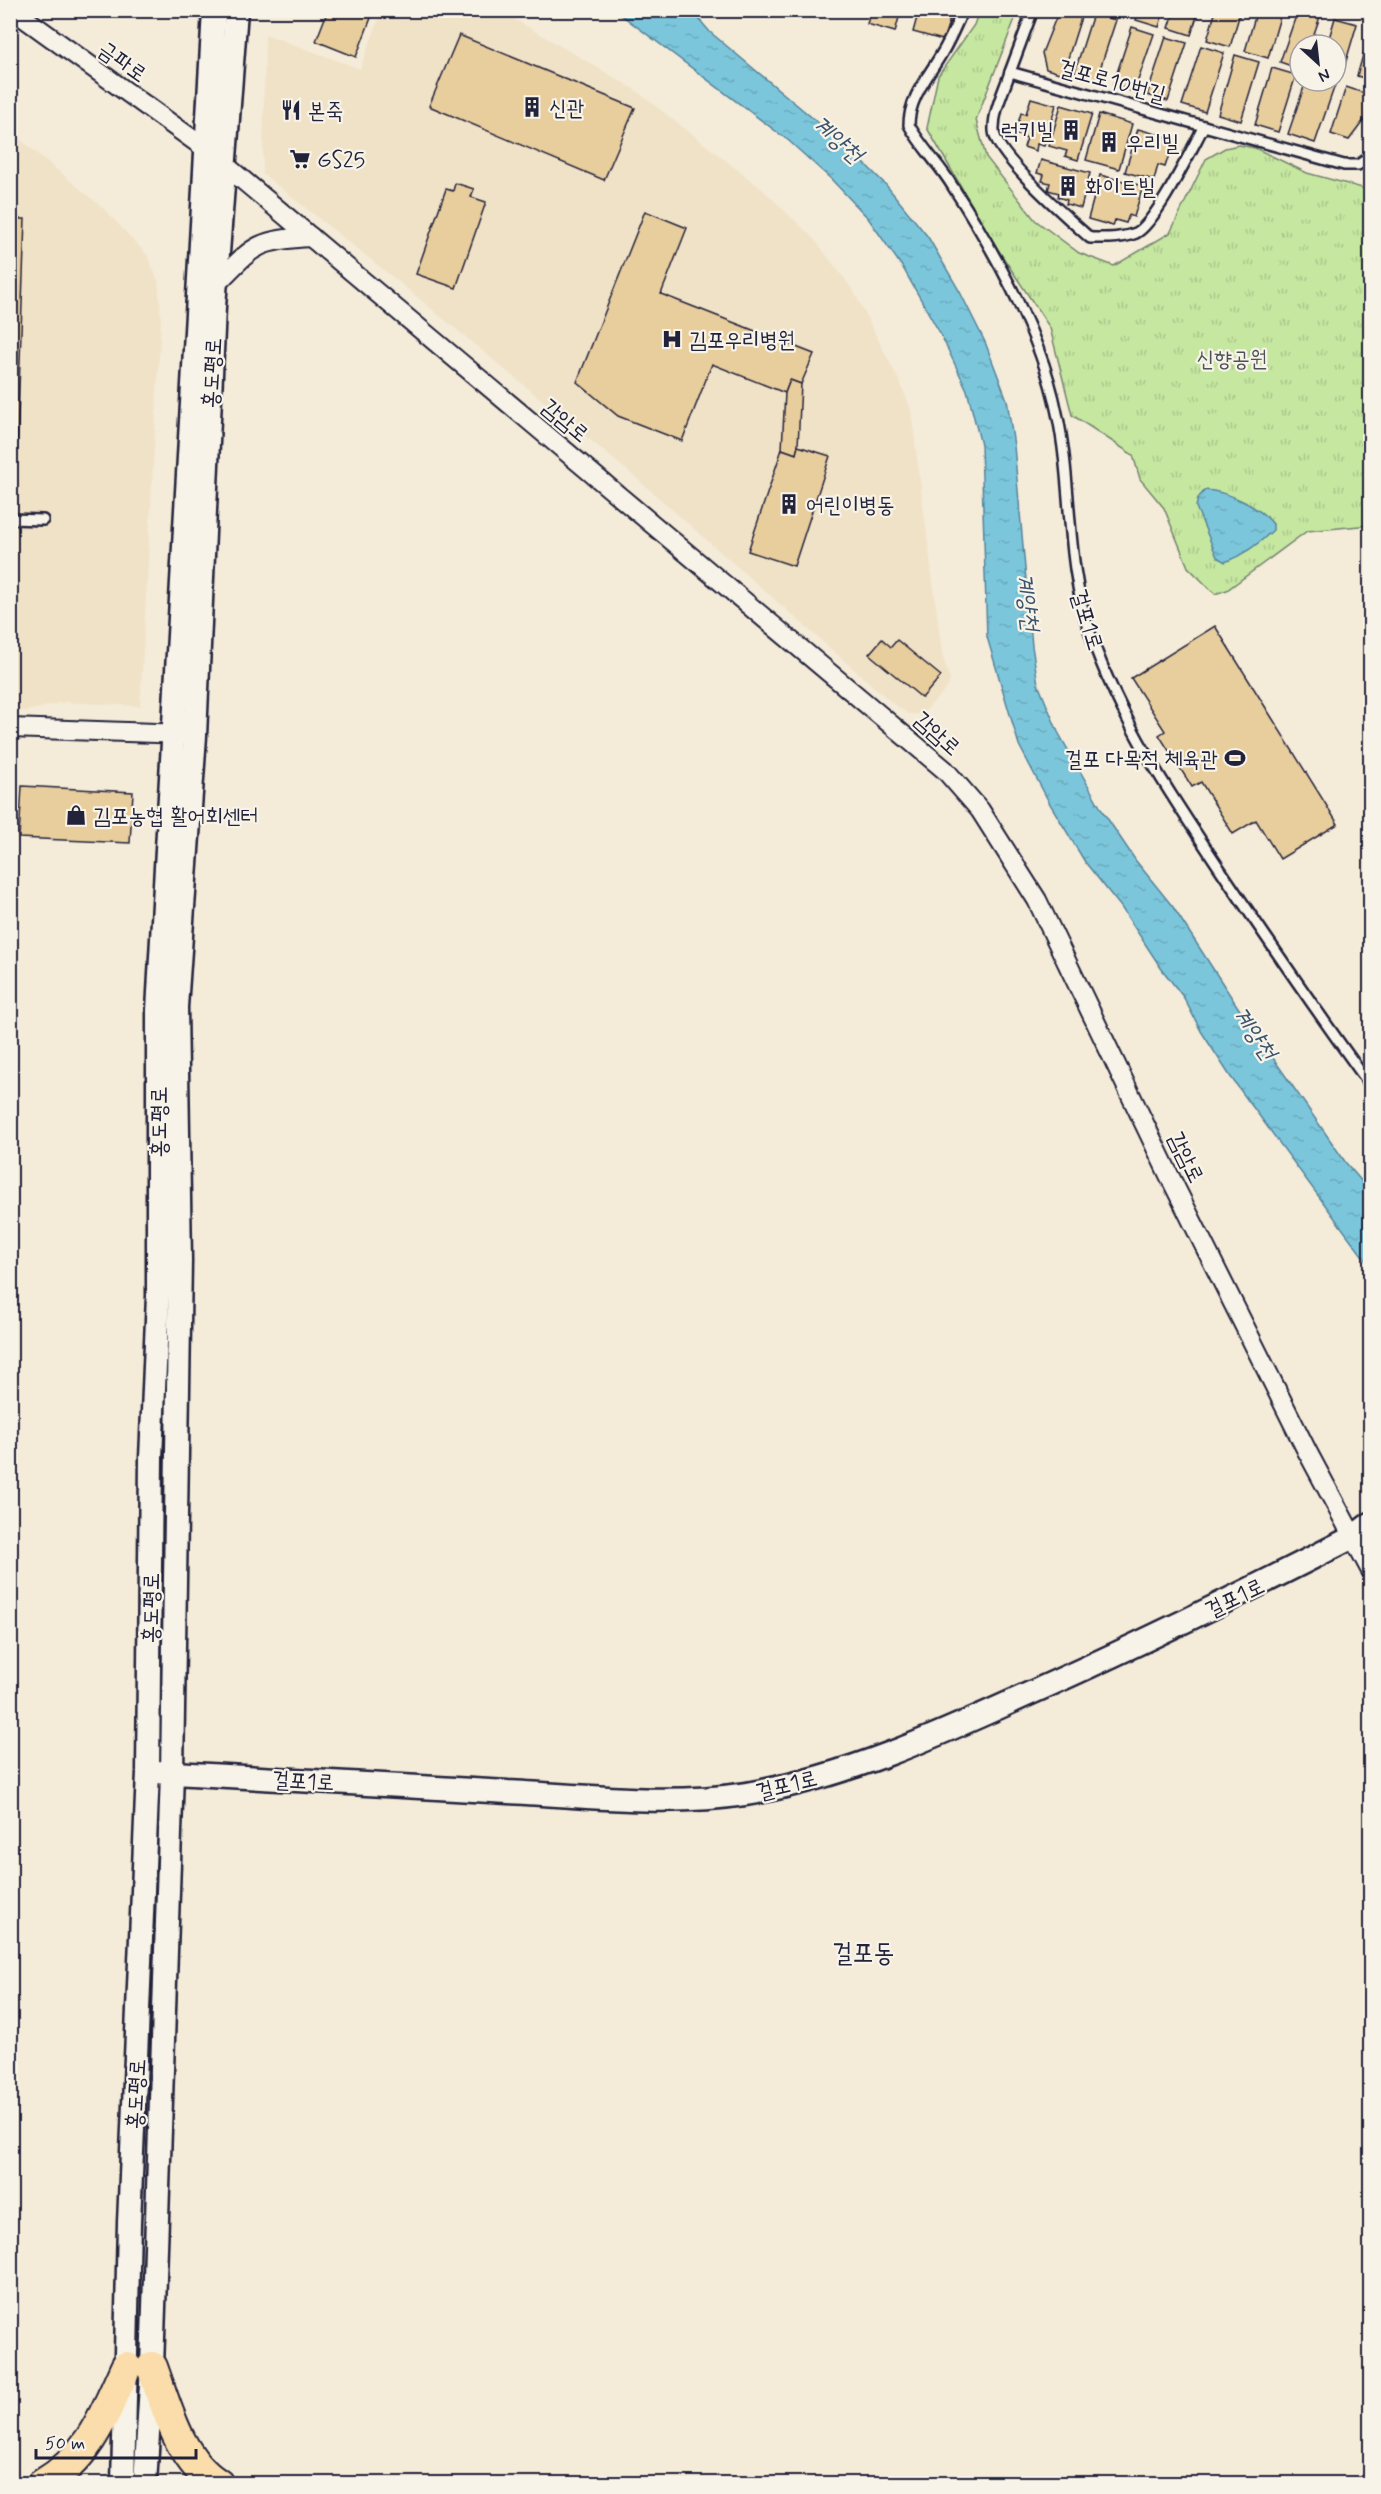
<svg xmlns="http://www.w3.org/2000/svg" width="1381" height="2494" viewBox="0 0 1381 2494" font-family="Mynerve,'Poor Story',sans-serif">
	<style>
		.built { fill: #f0e2c7 }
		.grass { fill: url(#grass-tufts); stroke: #74846e; stroke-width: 1.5 }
		.water { fill: url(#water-ripples); stroke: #57849b; stroke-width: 1.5 }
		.building { fill: #e8cd9d; stroke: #22223b; stroke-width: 1.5 }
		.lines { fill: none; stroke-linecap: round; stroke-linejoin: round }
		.service-casing { stroke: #22223b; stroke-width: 14 }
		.minor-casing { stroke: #22223b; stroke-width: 22 }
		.tertiary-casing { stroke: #22223b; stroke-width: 27 }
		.primary-casing { stroke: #22223b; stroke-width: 34 }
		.service { stroke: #f7f3e8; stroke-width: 9 }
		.minor { stroke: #f7f3e8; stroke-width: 18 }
		.tertiary { stroke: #f7f3e8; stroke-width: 22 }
		.primary { stroke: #fbddab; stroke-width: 30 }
		.labels { text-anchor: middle; stroke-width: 4.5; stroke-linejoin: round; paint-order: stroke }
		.street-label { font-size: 22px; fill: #22223b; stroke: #f7f3e8 }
		.poi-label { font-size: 22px; fill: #22223b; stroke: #f7f3e8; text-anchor: start }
		.park-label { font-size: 22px; fill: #4b5354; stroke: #f7f3e8 }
		.water-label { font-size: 24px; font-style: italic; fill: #3d536b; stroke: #f7f3e8 }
		.quarter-label { font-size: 26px; fill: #22223b; stroke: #f7f3e8 }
	</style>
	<defs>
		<pattern id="grass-tufts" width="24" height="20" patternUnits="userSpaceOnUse" patternTransform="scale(1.5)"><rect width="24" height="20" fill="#c6e7a0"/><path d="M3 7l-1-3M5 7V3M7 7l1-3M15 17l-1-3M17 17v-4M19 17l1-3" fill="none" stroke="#aac68b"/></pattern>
		<pattern id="water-ripples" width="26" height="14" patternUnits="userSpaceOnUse" patternTransform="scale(1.5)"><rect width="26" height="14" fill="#7bc6db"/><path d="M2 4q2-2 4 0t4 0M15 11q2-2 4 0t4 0" fill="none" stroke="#6aaabd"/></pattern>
	</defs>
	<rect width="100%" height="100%" fill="#f4ebd9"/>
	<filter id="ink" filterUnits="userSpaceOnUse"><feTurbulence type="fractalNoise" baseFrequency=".0167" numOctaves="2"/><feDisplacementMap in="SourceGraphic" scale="12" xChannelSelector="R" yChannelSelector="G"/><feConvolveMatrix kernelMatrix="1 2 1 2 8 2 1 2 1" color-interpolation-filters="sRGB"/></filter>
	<g filter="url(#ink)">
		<g class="built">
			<polygon points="382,11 496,11 514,19 634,89 762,189 814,239 853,290 902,387 911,410 942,654 950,680 948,687 922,714 908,714 889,700 635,477 394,278 263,174 265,34 360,69"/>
			<polygon points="10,131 104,209 147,255 158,281 161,318 140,706 64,702 27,711 11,710"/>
		</g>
		<polygon class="grass" points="979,11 1018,11 976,120 986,157 1035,220 1079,253 1114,266 1170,233 1206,159 1225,148 1239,145 1255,148 1307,173 1370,190 1370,525 1307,531 1227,590 1215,594 1188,567 1164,508 1140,479 1133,455 1072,415 1050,328 995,245 927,128 938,76 974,25"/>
		<g class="water">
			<polygon points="616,11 692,11 710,32 853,152 886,185 928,237 960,292 985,342 1007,400 1014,446 1032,646 1038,684 1058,732 1103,812 1136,861 1173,907 1241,1012 1346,1163 1370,1191 1370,1266 1230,1076 1201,1031 1184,998 1161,968 1121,907 1085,862 1050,804 1019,745 987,637 981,445 967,390 942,337 903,268 868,218 831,179 789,141"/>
			<path d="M1205,490C1227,491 1260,507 1273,524V530C1259,544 1243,555 1225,562L1217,557L1196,507L1198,498Z"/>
		</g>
		<g class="building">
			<polygon points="328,10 374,10 356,57 316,41"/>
			<polygon points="871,10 901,10 895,32 867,24"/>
			<polygon points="919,10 953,10 943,40 913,32"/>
			<polygon points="1059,10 1083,11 1063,74 1046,69 1042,53"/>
			<polygon points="1139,10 1164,10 1159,27 1136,20"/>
			<polygon points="1175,10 1199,10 1191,35 1169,28"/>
			<polygon points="1216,10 1241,10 1230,47 1207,40"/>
			<polygon points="1257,10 1282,10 1268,58 1245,51"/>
			<polygon points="1298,10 1311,10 1321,14 1310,45 1300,45 1300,69 1280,62"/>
			<polygon points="1093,14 1116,20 1096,81 1074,74"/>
			<polygon points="1335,18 1357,24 1341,78 1336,76 1336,45 1327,45"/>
			<polygon points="1132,27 1154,34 1134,92 1113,85"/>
			<polygon points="1370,31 1370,80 1357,76"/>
			<polygon points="459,35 635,108 604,180 429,106"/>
			<polygon points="1166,37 1187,43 1168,101 1147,95"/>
			<polygon points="1201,46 1224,53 1205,112 1182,105"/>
			<polygon points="1235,55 1259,62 1241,121 1218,114"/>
			<polygon points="1272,68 1296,75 1278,132 1255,125"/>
			<polygon points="1306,81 1323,81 1335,85 1315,143 1288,134"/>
			<polygon points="1346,87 1370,95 1370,112 1349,140 1331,134"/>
			<polygon points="1031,98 1056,105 1044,146 1037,144 1036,151 1024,147 1027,138 1015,134 1021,113 1026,114"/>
			<polygon points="1061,105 1092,114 1078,160 1065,156 1067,151 1049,146"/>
			<polygon points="1099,114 1132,124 1119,169 1086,160"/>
			<polygon points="1138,129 1174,139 1165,167 1158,165 1154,180 1125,172"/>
			<polygon points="1041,160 1090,173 1081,208 1066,204 1067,200 1058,197 1059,193 1048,190 1050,183 1042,181 1044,175 1037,173"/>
			<polygon points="1100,175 1143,186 1134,217 1129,215 1126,223 1115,220 1113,226 1088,219"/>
			<polygon points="455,183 474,189 471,197 486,202 456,288 416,274 446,189 453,191"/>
			<polygon points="645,211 687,228 661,294 814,354 801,384 790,380 785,393 712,364 682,441 618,416 577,382"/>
			<polygon points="10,219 25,219 15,503 10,502"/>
			<polygon points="790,380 801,384 798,446 796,454 782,449 785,393"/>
			<polygon points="798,446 830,456 794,566 748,551 782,449 796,454"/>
			<polygon points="1215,626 1338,824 1280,859 1256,820 1233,834 1201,782 1192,787 1159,735 1165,731 1131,678"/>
			<polygon points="882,639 891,647 897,640 941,676 922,698 869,654"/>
			<polygon points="22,786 133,792 130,843 19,838"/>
		</g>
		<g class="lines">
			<g class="service-casing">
				<g id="service">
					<path d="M963,10C956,25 950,40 942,53C929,76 909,97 909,125C921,147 940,165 953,187C995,252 1042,337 1057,413C1073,486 1065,562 1090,633C1121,724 1177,805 1230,884C1276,952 1322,1019 1370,1085"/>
					<polyline points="1033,10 1010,72 1344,165 1358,165 1370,157"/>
					<path d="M1010,72C1004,91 993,111 994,131C995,155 1070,220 1090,238C1105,238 1121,239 1136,233C1156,223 1192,148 1204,126"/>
					<polyline points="10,519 43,520"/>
				</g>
			</g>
			<g class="minor-casing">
				<g id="minor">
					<polyline points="13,10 206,149 945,770 980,810 1037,900 1169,1175 1307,1451 1370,1569"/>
					<path d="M216,284C254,246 255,240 311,237"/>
					<polyline points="10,728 185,734"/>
				</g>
			</g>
			<g class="tertiary-casing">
				<g id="tertiary">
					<path d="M156,1772C274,1778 391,1785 508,1792C586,1796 669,1806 746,1794C843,1778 936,1736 1024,1696C1136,1646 1244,1593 1353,1537L1370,1524"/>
					<polyline points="123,2484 129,2223 148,1772 151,1458 158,1296 158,1010 214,10"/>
					<polyline points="145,2484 152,2367 172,1773 180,1260 176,1007 195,736 214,307 236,10"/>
				</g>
			</g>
			<g class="primary-casing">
				<g id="primary">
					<path d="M152,2367C167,2408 179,2460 218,2484"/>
					<path d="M43,2484C90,2457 105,2413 126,2367"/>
				</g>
			</g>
			<use href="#service" class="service"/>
			<use href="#minor" class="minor"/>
			<use href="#tertiary" class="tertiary"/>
			<use href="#primary" class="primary"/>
		</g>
	</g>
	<defs>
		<g id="building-bare" transform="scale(1.62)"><path d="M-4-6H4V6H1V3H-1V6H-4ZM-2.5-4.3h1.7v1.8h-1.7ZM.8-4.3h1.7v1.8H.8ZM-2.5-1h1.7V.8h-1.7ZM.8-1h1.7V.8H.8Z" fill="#22223b" stroke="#f7f3e8" stroke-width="2.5" paint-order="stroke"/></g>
		<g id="restaurant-bare" transform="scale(1.62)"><path d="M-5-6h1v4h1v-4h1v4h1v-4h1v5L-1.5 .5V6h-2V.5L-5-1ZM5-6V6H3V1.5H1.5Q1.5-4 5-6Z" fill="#22223b" stroke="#f7f3e8" stroke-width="2.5" paint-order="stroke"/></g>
		<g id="supermarket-bare" transform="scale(1.62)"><path d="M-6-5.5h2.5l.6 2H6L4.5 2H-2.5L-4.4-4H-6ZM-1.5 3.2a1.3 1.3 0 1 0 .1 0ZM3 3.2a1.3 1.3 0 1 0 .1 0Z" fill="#22223b" stroke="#f7f3e8" stroke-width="2.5" paint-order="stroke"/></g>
		<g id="hospital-bare" transform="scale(1.62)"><path d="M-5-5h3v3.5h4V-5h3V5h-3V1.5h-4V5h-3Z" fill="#22223b" stroke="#f7f3e8" stroke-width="2.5" paint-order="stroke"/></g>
		<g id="stadium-bare" transform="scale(1.62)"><path d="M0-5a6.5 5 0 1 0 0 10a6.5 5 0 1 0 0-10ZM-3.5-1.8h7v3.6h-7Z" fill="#22223b" stroke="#f7f3e8" stroke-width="2.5" paint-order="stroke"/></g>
		<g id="shop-bare" transform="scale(1.62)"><path d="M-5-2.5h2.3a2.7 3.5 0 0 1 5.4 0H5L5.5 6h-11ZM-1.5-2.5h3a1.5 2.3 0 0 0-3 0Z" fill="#22223b" stroke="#f7f3e8" stroke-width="2.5" paint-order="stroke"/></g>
	</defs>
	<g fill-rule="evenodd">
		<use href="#building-bare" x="532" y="107"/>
		<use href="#restaurant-bare" x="291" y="110"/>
		<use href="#building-bare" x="1071" y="130"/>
		<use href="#building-bare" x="1109" y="142"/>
		<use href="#supermarket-bare" x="300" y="159"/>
		<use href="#building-bare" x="1068" y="186"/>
		<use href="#hospital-bare" x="672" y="339"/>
		<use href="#building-bare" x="789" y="504"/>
		<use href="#stadium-bare" x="1235" y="758"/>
		<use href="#shop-bare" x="76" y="815"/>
	</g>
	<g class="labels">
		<g class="street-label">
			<text transform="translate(123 61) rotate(35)" y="8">금파로</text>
			<text transform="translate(1112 80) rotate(15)" y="8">걸포로10번길</text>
			<text transform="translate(211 373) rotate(-87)" y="8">홍도평로</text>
			<text transform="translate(566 420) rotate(40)" y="8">감암로</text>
			<text transform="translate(1088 619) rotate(73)" y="8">걸포1로</text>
			<text transform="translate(938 733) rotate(42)" y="8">감암로</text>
			<text transform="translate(158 1122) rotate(-90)" y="8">홍도평로</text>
			<text transform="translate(1187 1157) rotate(64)" y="8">감암로</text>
			<text transform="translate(1234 1597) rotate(-26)" y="8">걸포1로</text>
			<text transform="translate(150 1608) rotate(-89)" y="8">홍도평로</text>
			<text transform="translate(303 1780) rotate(3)" y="8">걸포1로</text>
			<text transform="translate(786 1784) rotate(-14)" y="8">걸포1로</text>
			<text transform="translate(135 2094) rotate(-87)" y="8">홍도평로</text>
		</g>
		<g class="poi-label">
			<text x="549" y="115">신관</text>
			<text x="308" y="118">본죽</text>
			<text x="1054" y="138" text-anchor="end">럭키빌</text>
			<text x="1126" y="150">우리빌</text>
			<text x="317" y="167">GS25</text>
			<text x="1085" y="194">화이트빌</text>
			<text x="689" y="347">김포우리병원</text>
			<text x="806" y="512">어린이병동</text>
			<text x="1218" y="766" text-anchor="end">걸포 다목적 체육관</text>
			<text x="93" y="823">김포농협 활어회센터</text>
		</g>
		<g class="park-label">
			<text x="1232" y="366">신향공원</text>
		</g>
		<g class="water-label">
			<text transform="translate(838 139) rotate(41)" y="8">계양천</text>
			<text transform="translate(1028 602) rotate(83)" y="8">계양천</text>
			<text transform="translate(1255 1033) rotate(55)" y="8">계양천</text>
		</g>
		<g class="quarter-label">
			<text x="863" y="1961">걸포동</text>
		</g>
	</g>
	<rect width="1381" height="2494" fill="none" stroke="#f7f3e8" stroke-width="36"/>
	<rect x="18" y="18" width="1345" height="2458" fill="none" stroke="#22223b" stroke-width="2" filter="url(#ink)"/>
	<g transform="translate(1318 63) rotate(153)"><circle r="28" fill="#f7f3e8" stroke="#a29fa3" stroke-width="1.5"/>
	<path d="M0-4.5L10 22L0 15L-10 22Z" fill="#22223b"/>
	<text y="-9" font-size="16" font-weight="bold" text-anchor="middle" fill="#22223b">N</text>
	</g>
	<path d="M36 2449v9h160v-9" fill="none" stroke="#22223b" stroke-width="3"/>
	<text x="45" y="2449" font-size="18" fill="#22223b" stroke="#f7f3e8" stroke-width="4.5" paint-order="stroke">50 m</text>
</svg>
